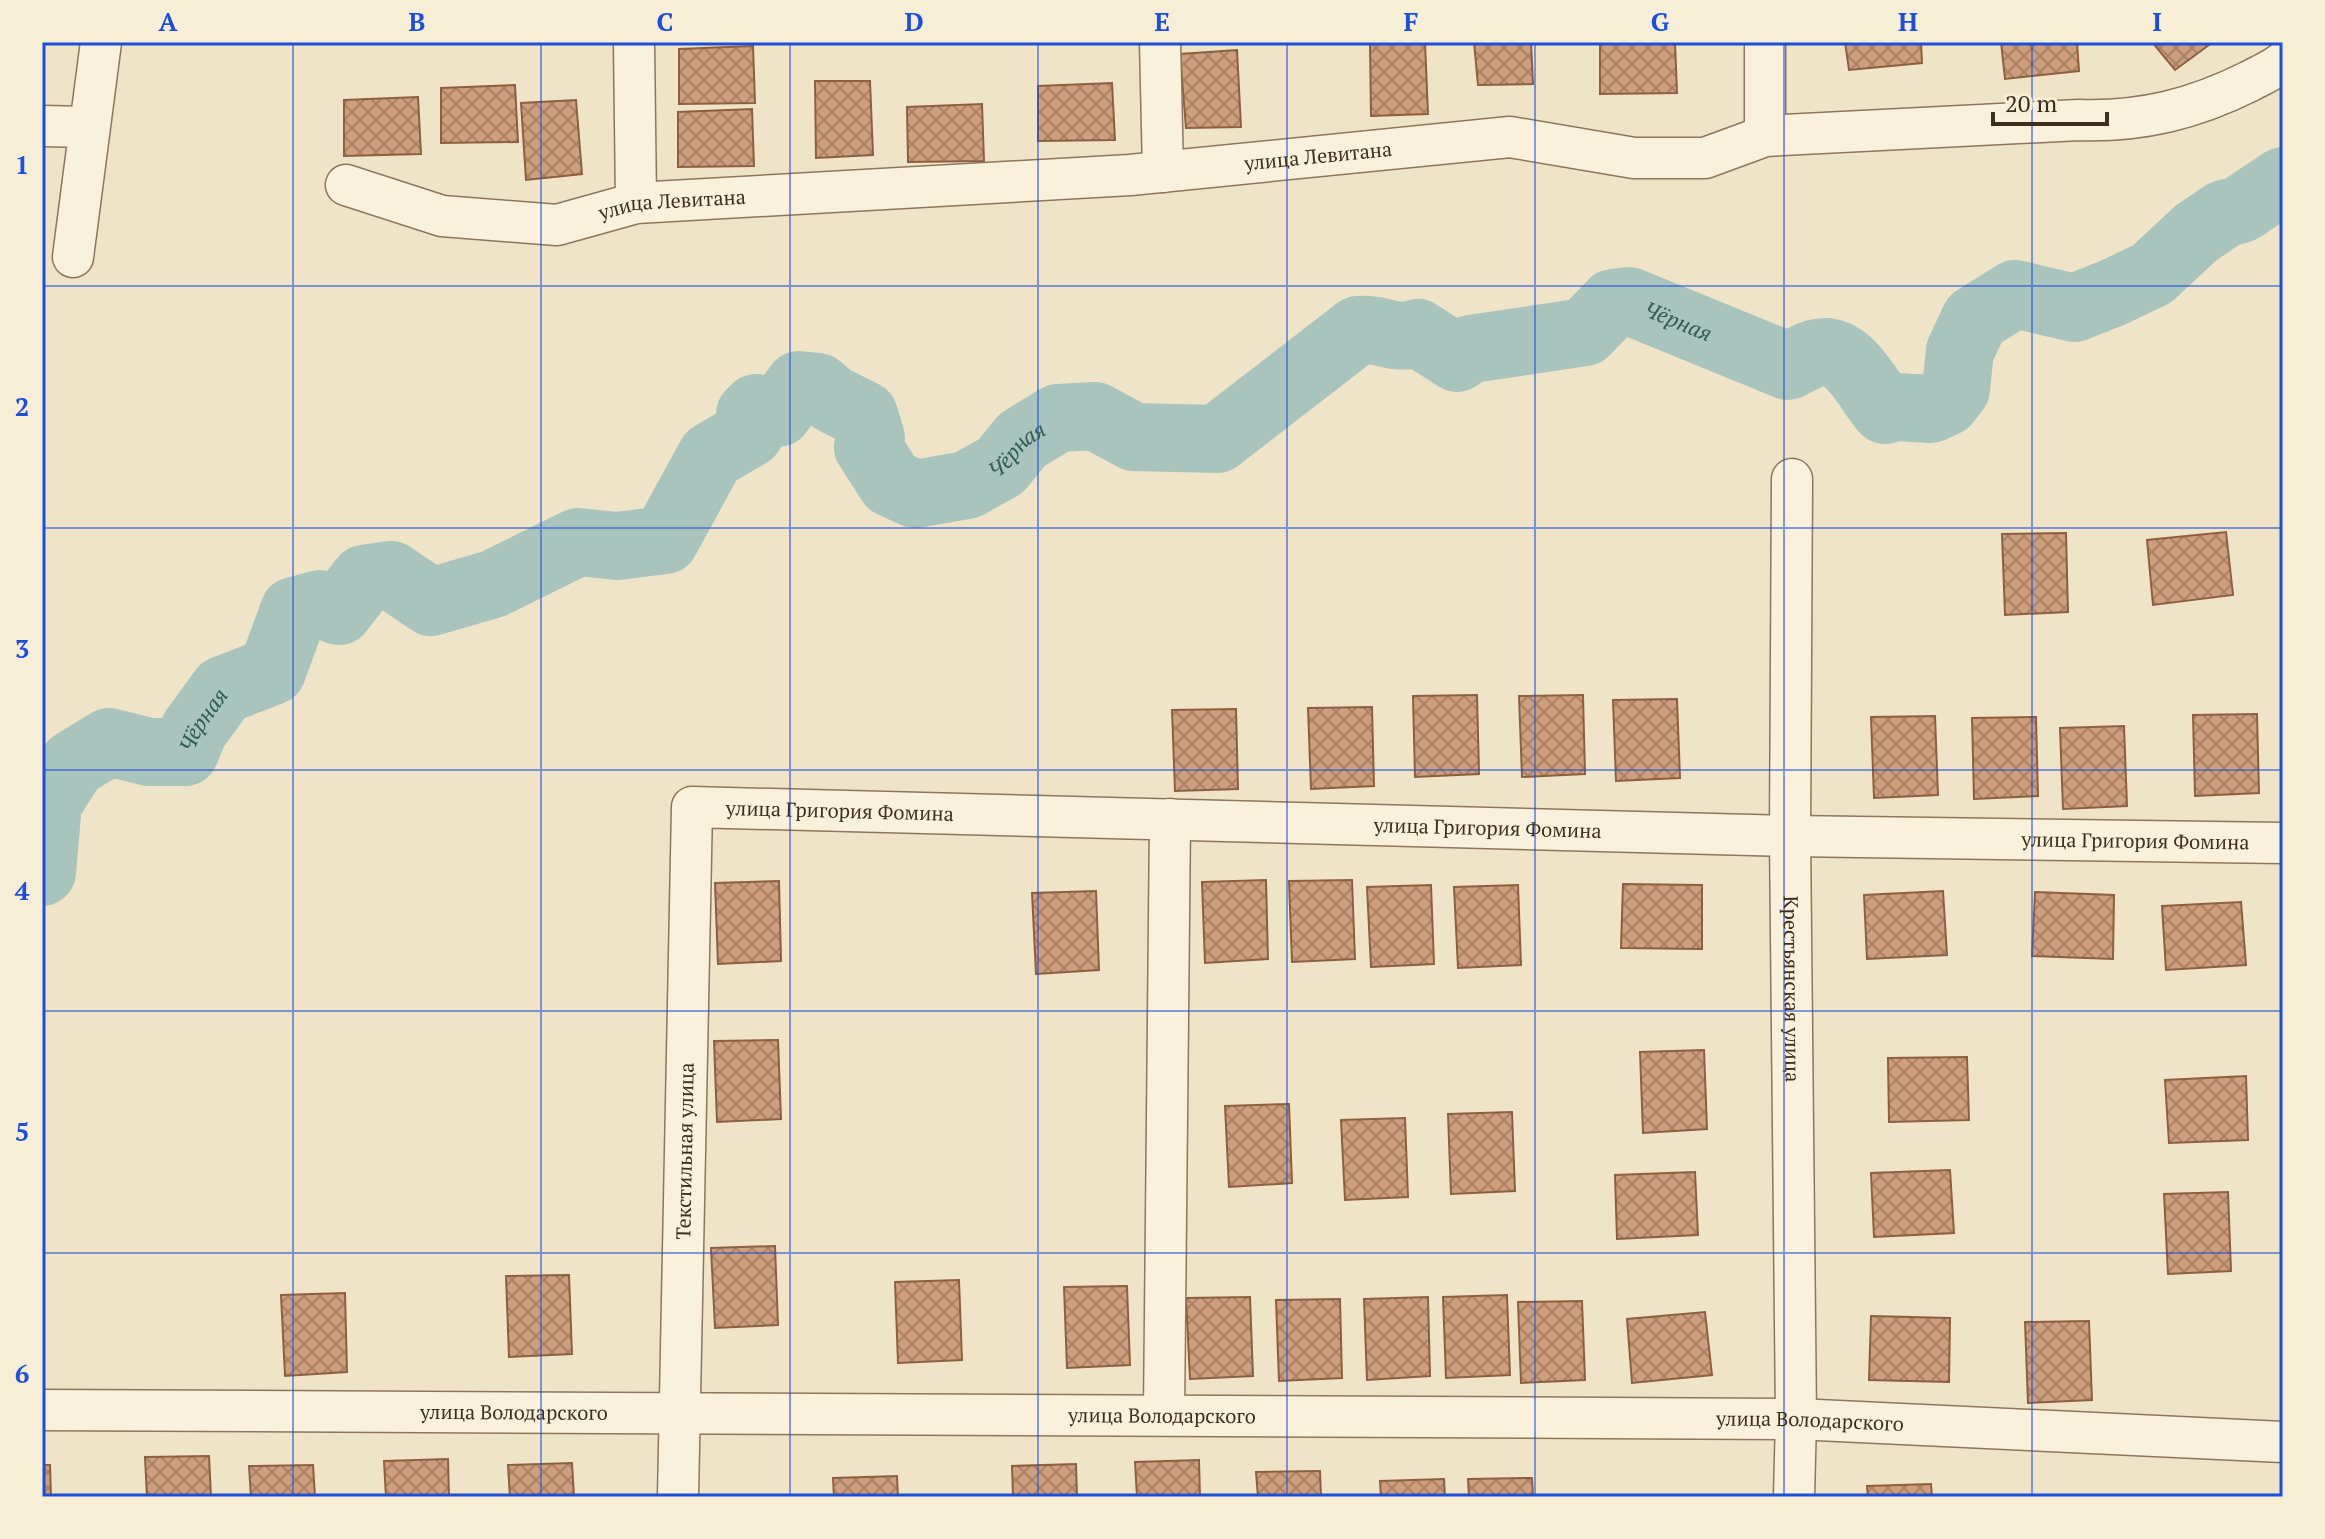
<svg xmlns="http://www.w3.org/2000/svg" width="2325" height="1539" viewBox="0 0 2325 1539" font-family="'PT Serif',serif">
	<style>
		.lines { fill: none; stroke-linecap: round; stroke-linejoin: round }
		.river { stroke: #a9c4bc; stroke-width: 68 }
		.building { fill: url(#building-cross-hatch); stroke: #8d5f41; stroke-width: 2 }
		.minor-casing { stroke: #8d765c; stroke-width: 43 }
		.minor { stroke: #faf1dc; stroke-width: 40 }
		.grid { fill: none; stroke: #1d4ed8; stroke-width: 2; stroke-opacity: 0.55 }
		.labels { text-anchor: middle; stroke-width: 8; stroke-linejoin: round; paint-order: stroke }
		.street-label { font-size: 20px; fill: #3d2e20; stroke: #f7eed8 }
		.water-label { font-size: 22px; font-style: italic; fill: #2f5d5a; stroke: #f7eed8 }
		.neatline { fill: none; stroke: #1d4ed8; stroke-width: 3 }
		.grid-label { font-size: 26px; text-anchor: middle; font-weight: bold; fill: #1d4ed8 }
	</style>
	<defs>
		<pattern id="building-cross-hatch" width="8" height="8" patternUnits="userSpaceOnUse" patternTransform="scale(2)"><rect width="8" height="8" fill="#cf9f7d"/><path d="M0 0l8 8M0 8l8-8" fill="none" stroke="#a98266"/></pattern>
	</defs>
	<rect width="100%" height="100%" fill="#f0e4c8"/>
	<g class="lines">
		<path class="river" id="s1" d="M42,872L48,803L73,764L109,742L149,752H185L194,730L223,690L272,671L294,611L320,604L339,611L364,579L391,575L431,602L493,584L578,542L617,546L665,540L711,456L750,433V414L756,408L764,412L778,413L799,385L818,387L832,399L864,415L871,438L868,447L891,483L915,494L967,485L1001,466L1022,440L1058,418L1095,416L1134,437L1217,439L1358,330C1384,328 1393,341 1418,333L1457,358L1471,349L1585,332L1613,303L1629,301L1788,366C1797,362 1807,355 1817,353C1850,346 1867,390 1885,410L1897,407L1931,409L1946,402L1956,389L1960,351L1975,319L2015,294L2074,308L2112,293L2152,274L2196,233L2224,214L2241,209L2283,181"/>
	</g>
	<g class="building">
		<polygon points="1370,42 1425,42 1428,114 1371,116"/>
		<polygon points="1474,42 1531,42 1533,84 1478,85"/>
		<polygon points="1600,42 1675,42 1677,93 1600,94"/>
		<polygon points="1845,42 1921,42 1922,63 1849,70"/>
		<polygon points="2001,42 2077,42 2079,71 2005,79"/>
		<polygon points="2152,42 2213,42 2175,70"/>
		<polygon points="753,46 755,103 679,104 679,49"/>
		<polygon points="1237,50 1241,127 1186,128 1180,54"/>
		<polygon points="815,81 870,81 873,155 816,158"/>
		<polygon points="1112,83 1115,140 1038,141 1038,86"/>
		<polygon points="515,85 518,142 441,143 441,88"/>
		<polygon points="418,97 421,154 344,156 344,100"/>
		<polygon points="576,100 582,174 526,180 521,103"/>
		<polygon points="982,104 984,161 908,162 907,107"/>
		<polygon points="752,109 754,166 678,167 678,112"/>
		<polygon points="2226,532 2233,595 2153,605 2147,540"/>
		<polygon points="2066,533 2068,612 2005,615 2002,534"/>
		<polygon points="1477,695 1479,774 1415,777 1413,696"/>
		<polygon points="1583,695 1585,774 1522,777 1519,696"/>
		<polygon points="1677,699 1680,778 1616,781 1613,700"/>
		<polygon points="1372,707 1374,786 1311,789 1308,708"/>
		<polygon points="1236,709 1238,789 1175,791 1172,710"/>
		<polygon points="2257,714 2259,793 2195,796 2193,715"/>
		<polygon points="1935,716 1938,795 1874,798 1871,717"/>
		<polygon points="2036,717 2038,796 1974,799 1972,718"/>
		<polygon points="2124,726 2127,806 2063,809 2060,728"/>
		<polygon points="1266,880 1268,959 1205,963 1202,882"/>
		<polygon points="1352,880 1355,959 1292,962 1289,881"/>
		<polygon points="779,881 781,961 718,964 715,883"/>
		<polygon points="1623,884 1702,885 1702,949 1621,948"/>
		<polygon points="1431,885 1434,964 1371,967 1367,887"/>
		<polygon points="1518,885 1521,965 1458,968 1454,887"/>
		<polygon points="1096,891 1099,970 1036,974 1032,893"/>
		<polygon points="1943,891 1947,955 1867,959 1864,895"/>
		<polygon points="2035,892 2114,895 2113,959 2032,956"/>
		<polygon points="2241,902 2246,965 2166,970 2162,906"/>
		<polygon points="778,1040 781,1119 717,1122 714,1041"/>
		<polygon points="1704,1050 1707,1129 1643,1133 1640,1052"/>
		<polygon points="1967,1057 1969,1120 1889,1122 1888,1058"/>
		<polygon points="2246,1076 2248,1140 2169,1143 2165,1080"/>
		<polygon points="1289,1104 1292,1183 1229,1187 1225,1106"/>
		<polygon points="1512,1112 1515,1191 1451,1194 1448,1114"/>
		<polygon points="1405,1118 1408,1197 1345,1200 1341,1120"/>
		<polygon points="1950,1170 1954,1233 1874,1237 1871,1173"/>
		<polygon points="1695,1172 1698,1235 1617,1239 1615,1175"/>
		<polygon points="2228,1192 2231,1271 2168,1274 2164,1194"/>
		<polygon points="775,1246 778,1325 715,1328 711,1248"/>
		<polygon points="569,1275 572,1354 509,1357 506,1276"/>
		<polygon points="959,1280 962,1360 898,1363 895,1282"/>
		<polygon points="1127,1286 1130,1365 1067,1368 1064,1287"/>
		<polygon points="345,1293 347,1372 285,1376 281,1295"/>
		<polygon points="1507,1295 1510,1375 1446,1378 1443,1297"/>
		<polygon points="1250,1297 1253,1376 1190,1379 1186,1298"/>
		<polygon points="1428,1297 1430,1376 1367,1380 1364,1299"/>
		<polygon points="1340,1299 1342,1378 1279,1381 1276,1300"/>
		<polygon points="1582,1301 1585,1380 1521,1383 1518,1302"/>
		<polygon points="1705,1312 1712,1375 1632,1383 1627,1319"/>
		<polygon points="1871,1316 1950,1318 1949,1382 1869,1380"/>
		<polygon points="2089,1321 2092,1400 2028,1403 2025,1322"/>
		<polygon points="209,1456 211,1497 147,1497 145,1457"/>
		<polygon points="448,1459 449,1497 386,1497 384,1461"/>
		<polygon points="1199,1460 1200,1497 1137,1497 1135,1462"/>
		<polygon points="572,1463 574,1497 510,1497 508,1465"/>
		<polygon points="1076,1464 1077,1497 1013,1497 1012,1466"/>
		<polygon points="42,1465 50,1465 51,1497 42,1497"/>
		<polygon points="313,1465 315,1497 251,1497 249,1466"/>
		<polygon points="1320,1471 1321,1497 1258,1497 1256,1472"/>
		<polygon points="897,1476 898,1497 834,1497 833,1478"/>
		<polygon points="1532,1478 1533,1497 1469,1497 1468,1479"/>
		<polygon points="1444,1479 1445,1497 1381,1497 1380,1481"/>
		<polygon points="1931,1484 1932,1497 1868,1497 1867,1486"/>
	</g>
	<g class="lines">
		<g class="minor-casing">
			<g id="minor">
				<polyline points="634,42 636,203"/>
				<polyline points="1160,42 1163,172"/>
				<polyline points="1765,42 1765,136"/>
				<polyline points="42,126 89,127"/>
				<path id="s2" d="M346,185L442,216L557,225L636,203L1130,175L1510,137L1634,158H1705L1765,136L2079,120C2142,122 2194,109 2250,81C2261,75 2273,70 2283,62"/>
				<polyline points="73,257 101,42"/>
				<path id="s3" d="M1792,479L1790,836L1796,1419L1794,1497"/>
				<path id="s4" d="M42,1410L1796,1419L2283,1442"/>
				<polyline points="1164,1415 1170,819"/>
				<path id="s5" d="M678,1497L692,807L1790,836L2283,843"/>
			</g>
		</g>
		<use href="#minor" class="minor"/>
	</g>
	<path class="grid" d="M293,42V1497M541,42V1497M790,42V1497M1038,42V1497M1287,42V1497M1535,42V1497M1784,42V1497M2032,42V1497M42,286H2283M42,528H2283M42,770H2283M42,1011H2283M42,1253H2283"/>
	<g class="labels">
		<g class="street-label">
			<text dy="7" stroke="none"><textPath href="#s2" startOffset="982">улица Левитана</textPath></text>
			<text dy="7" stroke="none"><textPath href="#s2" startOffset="334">улица Левитана</textPath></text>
			<text dy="7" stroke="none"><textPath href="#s5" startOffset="838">улица Григория Фомина</textPath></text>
			<text dy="7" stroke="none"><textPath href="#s5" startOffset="1486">улица Григория Фомина</textPath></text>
			<text dy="7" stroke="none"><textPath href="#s5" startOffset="2134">улица Григория Фомина</textPath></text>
			<text dy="7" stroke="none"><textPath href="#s3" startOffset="510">Крестьянская улица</textPath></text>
			<text dy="7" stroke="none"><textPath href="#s5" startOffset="346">Текстильная улица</textPath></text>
			<text dy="7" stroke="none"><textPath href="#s4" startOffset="472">улица Володарского</textPath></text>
			<text dy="7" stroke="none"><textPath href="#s4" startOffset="1120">улица Володарского</textPath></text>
			<text dy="7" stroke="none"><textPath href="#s4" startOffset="1768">улица Володарского</textPath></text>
		</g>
		<g class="water-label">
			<text dy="8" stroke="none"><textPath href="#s1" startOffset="2096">Чёрная</textPath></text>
			<text dy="8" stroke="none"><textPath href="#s1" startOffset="1352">Чёрная</textPath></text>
			<text dy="8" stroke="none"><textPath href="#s1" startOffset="272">Чёрная</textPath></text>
		</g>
	</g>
	<rect width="2325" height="1539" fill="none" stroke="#f7eed8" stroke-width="88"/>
	<path d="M1993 112v12h114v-12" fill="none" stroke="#3d2e20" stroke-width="4"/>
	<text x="2005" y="112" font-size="24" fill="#3d2e20" stroke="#f7eed8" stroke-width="6" paint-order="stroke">20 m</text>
	<rect x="44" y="44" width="2237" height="1451" class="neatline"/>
	<g class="grid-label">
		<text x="168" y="31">A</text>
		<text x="417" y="31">B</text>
		<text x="665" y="31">C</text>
		<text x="914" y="31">D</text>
		<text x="1162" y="31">E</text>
		<text x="1411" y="31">F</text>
		<text x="1660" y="31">G</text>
		<text x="1908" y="31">H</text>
		<text x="2157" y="31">I</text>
		<text x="22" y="174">1</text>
		<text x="22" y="416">2</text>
		<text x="22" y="658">3</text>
		<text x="22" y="900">4</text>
		<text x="22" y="1141">5</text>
		<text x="22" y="1383">6</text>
	</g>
</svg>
